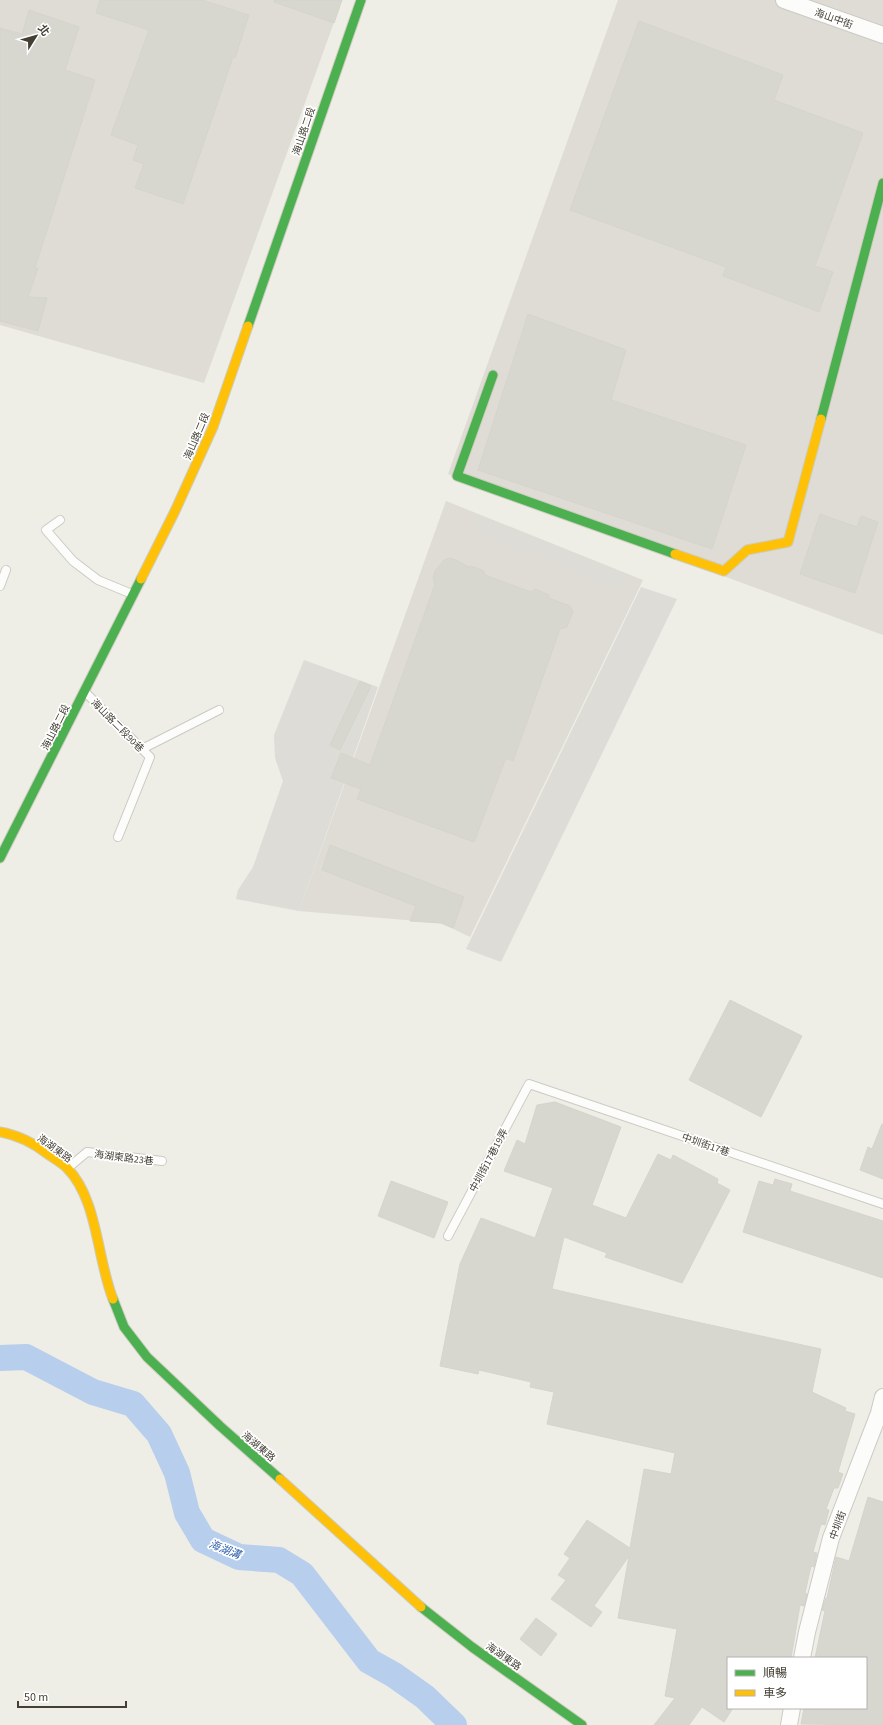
<svg xmlns="http://www.w3.org/2000/svg" width="883" height="1725" viewBox="0 0 883 1725" font-family="'Source Sans 3','Noto Sans TC',sans-serif">
	<style>
		.industrial { fill: #dedcd4 }
		.parking { fill: #dddcd6 }
		.lines { fill: none; stroke-linecap: round; stroke-linejoin: round }
		.river { stroke: #b7ceec; stroke-width: 26 }
		.building { fill: #d7d6cf; stroke: #d6d4cc }
		.lane-casing { stroke: #cccac4; stroke-width: 10 }
		.street-casing { stroke: #cccac4; stroke-width: 18 }
		.fast-casing { stroke: #cdccbe; stroke-width: 11 }
		.slow-casing { stroke: #cdccbe; stroke-width: 11 }
		.lane { stroke: #fcfcfb; stroke-width: 8 }
		.street { stroke: #fcfcfb; stroke-width: 16 }
		.fast { stroke: #4caf50; stroke-width: 9 }
		.slow { stroke: #ffc107; stroke-width: 9 }
		.labels { text-anchor: middle; stroke-width: 3.5; stroke-linejoin: round; paint-order: stroke }
		.street-label { font-size: 10px; fill: #433f34; stroke: #fff }
		.water-label { font-size: 11px; font-style: italic; fill: #3062ab; stroke: #fff }
	</style>
	<rect width="100%" height="100%" fill="#eeede6"/>
	<g class="industrial">
		<polygon points="0,0 342,0 204,383 0,325"/>
		<polygon points="618,0 883,0 883,635 448,474"/>
		<polygon points="446,501 643,580 470,937 441,923 299,911"/>
	</g>
	<g class="parking">
		<polygon points="478,516 629,577 623,591 473,530"/>
		<polygon points="641,587 677,599 501,962 466,949"/>
		<polygon points="304,660 378,687 299,911 236,899 238,890 253,867 283,781 275,758 274,735"/>
	</g>
	<g class="lines">
		<polyline class="river" points="0,1358 26,1357 93,1392 133,1404 159,1434 177,1473 187,1513 203,1540 239,1557 279,1560 302,1574 369,1661 394,1675 425,1697 454,1725"/>
	</g>
	<g class="building">
		<polygon points="100,0 202,0 249,15 235,58 233,57 183,204 135,188 144,164 133,160 138,145 111,135 149,30 96,13"/>
		<polygon points="274,0 342,0 334,23 274,2"/>
		<polygon points="29,10 79,27 65,70 95,80 35,268 38,268 28,297 47,298 38,331 0,321 0,28 22,34"/>
		<polygon points="639,21 783,75 774,100 863,133 815,266 833,272 819,312 723,276 726,267 570,210"/>
		<polygon points="528,314 626,350 611,400 746,445 712,549 478,470"/>
		<polygon points="820,514 857,527 861,516 878,522 855,593 800,574"/>
		<polygon points="450,558 456,560 469,567 471,566 484,571 485,575 531,592 535,589 549,595 549,598 570,606 573,612 567,627 560,629 513,761 506,758 474,842 357,799 361,789 331,778 341,753 370,765 435,584 433,578 435,571 444,560"/>
		<polygon points="360,681 371,686 340,750 330,745"/>
		<polygon points="330,845 464,897 453,928 441,923 410,921 416,906 322,870"/>
		<polygon points="730,1000 802,1036 761,1117 689,1080"/>
		<polygon points="555,1102 621,1127 592,1205 626,1218 658,1154 671,1160 673,1155 718,1179 717,1183 730,1190 682,1283 605,1257 607,1253 564,1237 552,1289 692,1321 821,1349 812,1392 846,1408 845,1411 855,1414 838,1472 843,1474 838,1488 834,1488 826,1509 829,1510 825,1525 821,1524 813,1552 817,1553 814,1567 811,1566 805,1593 807,1594 804,1606 800,1605 791,1658 728,1658 728,1708 733,1708 724,1722 702,1707 689,1725 654,1725 675,1698 665,1696 677,1629 618,1618 629,1556 594,1606 602,1612 591,1627 551,1599 566,1580 558,1575 570,1558 564,1554 587,1520 630,1548 644,1469 671,1474 675,1453 547,1424 554,1392 530,1387 531,1382 479,1370 478,1374 440,1366 460,1264 481,1218 535,1238 553,1188 504,1171 517,1140 525,1144 537,1105"/>
		<polygon points="882,1124 883,1124 883,1179 860,1170 868,1147 872,1149"/>
		<polygon points="775,1179 792,1184 790,1191 883,1221 883,1278 743,1232 759,1181 773,1185"/>
		<polygon points="391,1181 448,1202 434,1238 378,1216"/>
		<polygon points="868,1497 883,1502 883,1725 801,1724 804,1708 866,1708 866,1658 815,1658 825,1611 822,1610 826,1598 827,1598 836,1557 849,1561"/>
		<polygon points="536,1618 557,1634 541,1656 520,1639"/>
	</g>
	<g class="lines">
		<g class="lane-casing">
			<g id="lane">
				<polyline points="60,520 46,530 73,561 98,580 132,594"/>
				<polyline points="0,586 6,570"/>
				<polyline points="86,693 150,757 118,837"/>
				<polyline points="142,749 219,710"/>
				<polyline points="68,1168 87,1152 162,1161"/>
				<polyline points="448,1236 529,1084 883,1204"/>
			</g>
		</g>
		<g class="street-casing">
			<g id="street">
				<polyline points="784,0 883,35"/>
				<polyline points="802,1658 807,1632 831,1538 879,1413 883,1397"/>
				<polyline points="789,1725 792,1708"/>
			</g>
		</g>
		<g class="fast-casing">
			<g id="fast">
				<polyline points="248,326 361,0"/>
				<polyline points="493,375 457,476 675,554"/>
				<polyline points="821,419 883,183"/>
				<polyline points="0,858 141,579"/>
				<polyline points="113,1299 124,1327 147,1357 220,1426 280,1479"/>
				<polyline points="421,1607 472,1647 582,1725"/>
			</g>
		</g>
		<g class="slow-casing">
			<g id="slow">
				<polyline points="675,554 724,571 747,550 788,542 821,419"/>
				<polyline points="141,579 175,511 213,427 248,326"/>
				<path d="M0,1132C18,1135 35,1144 49,1155C55,1159 62,1163 67,1168C98,1199 97,1260 113,1299"/>
				<polyline points="280,1479 421,1607"/>
			</g>
		</g>
		<use href="#lane" class="lane"/>
		<use href="#street" class="street"/>
		<use href="#fast" class="fast"/>
		<use href="#slow" class="slow"/>
	</g>
	<g class="labels">
		<g class="street-label">
			<text transform="translate(834 18) rotate(20)" y="4">海山中街</text>
			<text transform="translate(303 131) rotate(-71)" y="4">海山路二段</text>
			<text transform="translate(196 436) rotate(-67)" y="4">海山路二段</text>
			<text transform="translate(118 725) rotate(45)" y="4">海山路二段90巷</text>
			<text transform="translate(55 727) rotate(-63)" y="4">海山路二段</text>
			<text transform="translate(706 1144) rotate(19)" y="4">中圳街17巷</text>
			<text transform="translate(55 1148) rotate(36)" y="4">海湖東路</text>
			<text transform="translate(124 1157) rotate(7)" y="4">海湖東路23巷</text>
			<text transform="translate(488 1160) rotate(-62)" y="4">中圳街17巷19弄</text>
			<text transform="translate(259 1446) rotate(41)" y="4">海湖東路</text>
			<text transform="translate(837 1525) rotate(-70)" y="4">中圳街</text>
			<text transform="translate(504 1656) rotate(35)" y="4">海湖東路</text>
		</g>
		<g class="water-label">
			<text transform="translate(225 1549) rotate(22)" y="4">海湖溝</text>
		</g>
	</g>
	<rect x="727" y="1657" width="140" height="52" fill="#ffffff" stroke="#b4b2ae"/>
	<rect x="735" y="1670" width="20" height="6" fill="#4caf50" stroke="#b4b2ae"/>
	<text x="763" y="1677" font-size="12" fill="#433f34">順暢</text>
	<rect x="735" y="1690" width="20" height="6" fill="#ffc107" stroke="#b4b2ae"/>
	<text x="763" y="1697" font-size="12" fill="#433f34">車多</text>
	<g transform="translate(36 36) rotate(53)" stroke="#ffffff" stroke-width="3" paint-order="stroke">
	<path d="M0-3L7 15L0 10L-7 15Z" fill="#433f34"/>
	<text y="-6" font-size="11" font-weight="bold" text-anchor="middle" fill="#433f34">北</text>
	</g>
	<path d="M18 1701v6h108v-6" fill="none" stroke="#433f34" stroke-width="2"/>
	<text x="24" y="1701" font-size="12" fill="#433f34" stroke="#ffffff" stroke-width="3" paint-order="stroke">50 m</text>
</svg>
